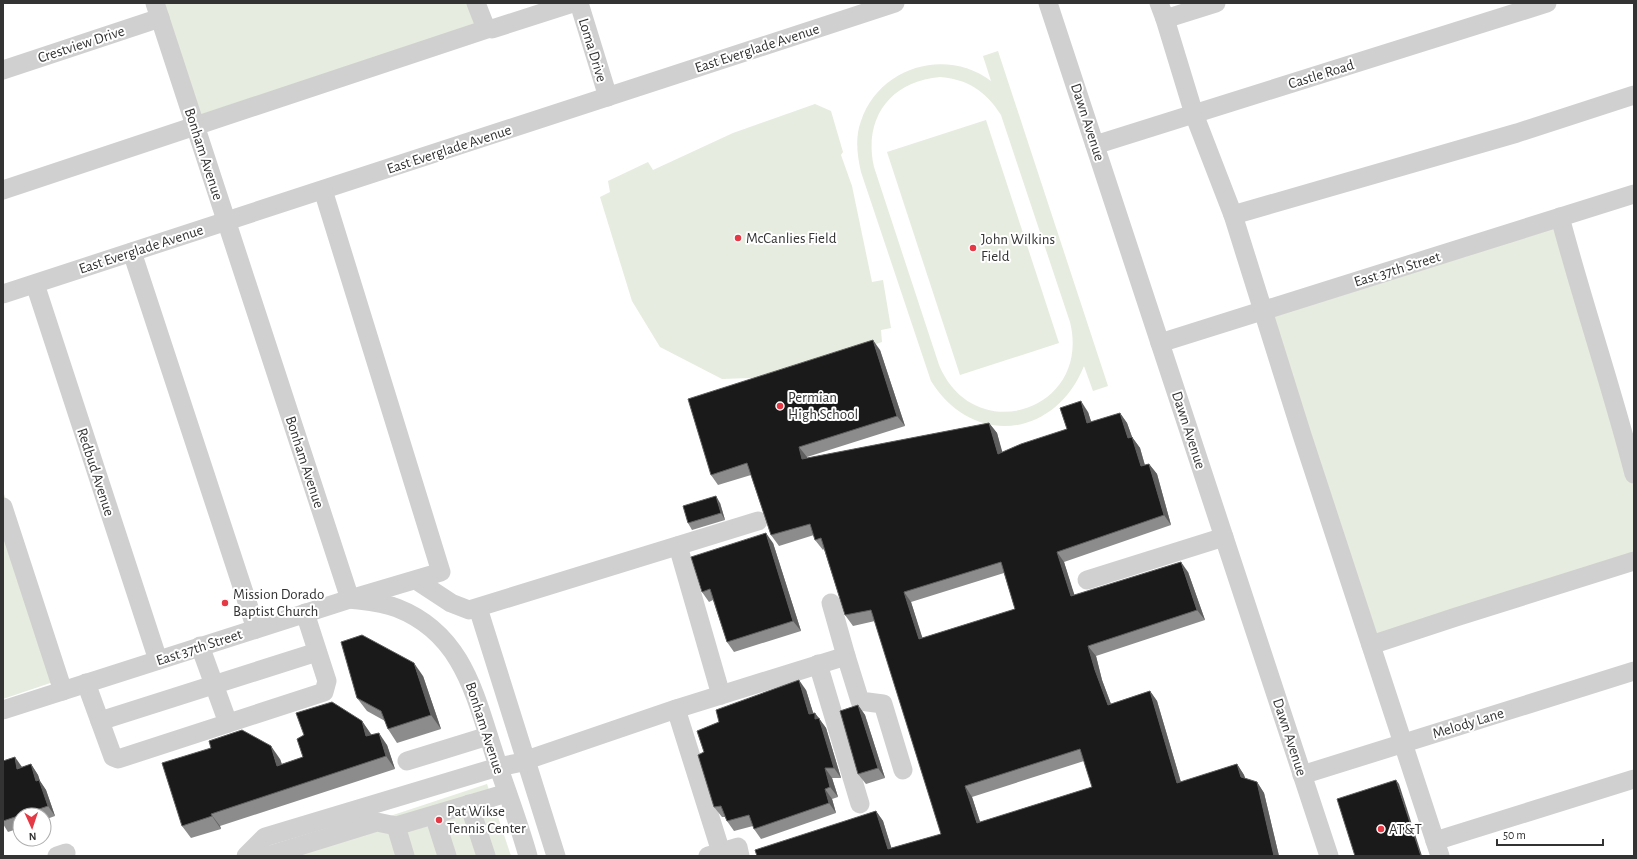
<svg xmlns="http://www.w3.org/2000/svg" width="1637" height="859" viewBox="0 0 1637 859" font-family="'Alegreya Sans',sans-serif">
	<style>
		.green { fill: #e6ecdf; fill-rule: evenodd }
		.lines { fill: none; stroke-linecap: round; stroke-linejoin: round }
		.minor { stroke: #d0d0d0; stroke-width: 19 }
		.wall { fill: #8c8c8c; fill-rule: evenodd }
		.shaded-wall { fill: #5f5f5f }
		.building { fill: #1a1a1a; stroke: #5f5f5f; fill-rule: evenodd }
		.poi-dot { fill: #e63946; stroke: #fff; stroke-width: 1.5 }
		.labels { text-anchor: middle; stroke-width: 4; stroke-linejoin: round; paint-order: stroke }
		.street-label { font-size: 15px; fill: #333; stroke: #fff }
		.poi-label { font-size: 15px; fill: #333; stroke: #fff; text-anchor: start }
	</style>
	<rect width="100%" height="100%" fill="#fff"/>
	<g class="green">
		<polygon points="154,3 471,3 481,34 195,127"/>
		<path d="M998,51L1108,386L1093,391L1084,366C1055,438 973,448 931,381L861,172C857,155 855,137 861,121C879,67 946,47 991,81L983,56ZM940,77C967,79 986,91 1001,115L1070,322C1092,411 974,449 939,365L874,167C863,119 890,81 940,77Z"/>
		<polygon points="815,104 831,111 843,152 841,155 852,186 872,282 883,280 891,328 881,330 882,342 777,377 722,379 660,347 632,301 600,197 610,192 608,181 648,162 653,170 733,133"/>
		<polygon points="986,120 1059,343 960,375 887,152"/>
		<polygon points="1560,218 1634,449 1634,563 1367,647 1256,313"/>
		<polygon points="3,491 65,678 3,699"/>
		<polygon points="487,784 511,856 269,856"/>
	</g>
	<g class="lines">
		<g class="minor">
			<path d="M155,3L350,599C365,601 382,602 397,608C461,633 474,691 493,750C504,785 518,820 528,856"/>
			<polyline points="476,3 485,26 492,29 573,3"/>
			<polyline points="579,3 608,97"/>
			<polyline points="1048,3 1329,856"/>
			<polyline points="1159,3 1165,19 1216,3"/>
			<polyline points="1165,19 1194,114 1233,215 1302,435 1440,856"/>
			<polyline points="3,70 160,18"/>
			<polyline points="1095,145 1547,3"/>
			<polyline points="3,190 490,28"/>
			<polyline points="1233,215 1517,133 1634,95"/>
			<path d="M1560,217C1583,304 1612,388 1634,474"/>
			<polyline points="132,252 256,629"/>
			<polyline points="35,284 158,660"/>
			<polyline points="3,294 895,3"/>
			<polyline points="1160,343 1634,194"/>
			<polyline points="3,507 63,691"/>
			<polyline points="678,546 721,695"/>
			<polyline points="416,580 451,603 469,610 758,521"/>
			<polyline points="1087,580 1224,537"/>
			<polyline points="831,603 846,656"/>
			<polyline points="478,608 556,856"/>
			<polyline points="1371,645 1456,617 1634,561"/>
			<polyline points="200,646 228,723"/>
			<polyline points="818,664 860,804"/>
			<polyline points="86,683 113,757 118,759 324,692 327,681 305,613"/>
			<polyline points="676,709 846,656 860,701 883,704 903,770"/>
			<polyline points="3,710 350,599 441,572 323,190"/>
			<polyline points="100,721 317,652"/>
			<polyline points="407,761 488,736"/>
			<polyline points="1302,775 1634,671"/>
			<polyline points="469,804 486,856"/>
			<polyline points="434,815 447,856"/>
			<polyline points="1435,841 1634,779"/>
			<polyline points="57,856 66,853"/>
			<polyline points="246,856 265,837 498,767 518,763 676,709 721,852"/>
			<polyline points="267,856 377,822 396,826"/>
			<polyline points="405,856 396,826 507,793"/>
			<polyline points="708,856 738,847 740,856"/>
		</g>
	</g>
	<g class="wall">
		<path d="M880,350L905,426L807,457V458L989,423L997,433L1002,453L1067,429L1088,412L1091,422L1120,413L1127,423L1132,437L1140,448L1145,465L1149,464L1157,474L1171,525L1064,562L1074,595L1188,572L1205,620L1096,656L1102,680L1111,704L1150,691L1157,701L1181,782L1237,764L1244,775L1245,778L1257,782L1264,793L1279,856H757L876,811L883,821L891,848L941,834L875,621L853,626L845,615L824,549L823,550L815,540L814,535L779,546L771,535L751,475L718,485L711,475ZM1004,573L1015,609L922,638L911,602ZM1084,761L1092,787L980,822L972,797Z"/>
		<polygon points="720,503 725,520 692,530 688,523"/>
		<polygon points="773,543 801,631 734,652 727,642 713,600 709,602 702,592"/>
		<polygon points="423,676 441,729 397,743 388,729 385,721 367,711 357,698"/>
		<polygon points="806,690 813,713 815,713 826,728 841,778 832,778 838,797 832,799 836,813 761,839 754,829 753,826 734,831 727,821 725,817 722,817 714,807 704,752"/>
		<polygon points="858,705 865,715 885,778 866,784 858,774"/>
		<polygon points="362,721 371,735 387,745 395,769 220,826 221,829 191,838 182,826 280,759 282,764 303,757 304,735"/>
		<polygon points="3,761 22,767 31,764 38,775 40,781 46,790 55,816 44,820 44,815 20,815 20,828 8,832 3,824"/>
	</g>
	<g class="shaded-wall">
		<polygon points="873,340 880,350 905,426 897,416"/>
		<polygon points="1081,401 1088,412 1095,433 1087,423"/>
		<polygon points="1120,413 1127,423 1136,448 1132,437 1140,448 1148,477 1141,466 1128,438"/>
		<polygon points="989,423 997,433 1006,465 998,454"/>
		<polygon points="799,447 807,457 810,470 802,459"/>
		<polygon points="1149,464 1157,474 1171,525 1164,515"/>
		<polygon points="716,496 720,503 725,520 721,513"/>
		<polygon points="766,533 773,543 801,631 793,621"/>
		<polygon points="1057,552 1064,562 1078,606 1071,596"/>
		<polygon points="1181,562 1188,572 1205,620 1197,610"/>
		<polygon points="904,592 911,602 926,649 919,639"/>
		<polygon points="1088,646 1096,656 1102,680 1115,715 1108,705 1095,670"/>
		<polygon points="414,663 423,676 441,729 431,715"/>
		<polygon points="799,680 806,690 817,725 809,714"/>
		<polygon points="1150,691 1157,701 1184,793 1177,783"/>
		<polygon points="858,705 865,715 885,778 878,768"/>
		<polygon points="815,713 826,728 841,778 834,768 815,719"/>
		<polygon points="362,721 371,734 375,749 366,736"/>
		<polygon points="379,733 387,745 395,769 386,756"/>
		<polygon points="271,746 280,759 286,778 277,766"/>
		<polygon points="15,757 22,767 17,769"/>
		<polygon points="31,764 38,775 40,781 46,790 55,816 48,806 36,781"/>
		<polygon points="1237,764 1244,775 1248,787 1241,777"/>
		<polygon points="825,768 832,778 838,797 830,787"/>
		<polygon points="1396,780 1399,784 1422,856 1421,856"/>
		<polygon points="1257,782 1264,793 1279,856 1274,856"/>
		<polygon points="965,786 972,797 984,834 977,823"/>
		<polygon points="825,789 832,799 836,813 829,803"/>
		<polygon points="876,811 883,821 894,856 888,849"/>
		<polygon points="211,814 220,826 221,829 212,816"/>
	</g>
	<g class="building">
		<path d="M873,340L897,416L799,447L802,459L989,423L998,454L1021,444L1067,429L1060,408L1081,401L1087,423L1120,413L1128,438L1132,437L1141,466L1149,464L1164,515L1057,552L1071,596L1181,562L1197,610L1088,646L1095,670L1108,705L1150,691L1177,783L1237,764L1241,777L1257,782L1274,856H757L755,850L876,811L888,849L941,834L871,610L845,615L821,538L815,540L810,524L771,535L747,463L711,475L688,399ZM1001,562L1015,609L919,639L904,592ZM1080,749L1092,787L977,823L965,786Z"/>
		<polygon points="716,496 721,513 688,523 683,506"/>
		<polygon points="766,533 793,621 727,642 710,589 702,592 691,557"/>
		<polygon points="362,635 414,663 431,715 388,729 381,711 357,698 341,642"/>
		<polygon points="799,680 809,714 815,713 815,719 819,718 834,768 825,768 830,787 825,789 829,803 754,829 749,815 727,821 721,806 714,807 698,755 704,752 697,731 719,722 716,710"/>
		<polygon points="332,702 362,721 366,736 379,733 386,756 211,814 212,816 182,826 162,763 211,748 209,741 242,730 271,746 277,766 303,757 297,739 304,735 296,713"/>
		<polygon points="858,705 878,768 858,774 840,711"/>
		<polygon points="15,757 17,769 31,764 36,781 39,780 48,806 3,821 3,761"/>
		<polygon points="1396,780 1421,856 1355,856 1337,799"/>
	</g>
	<g class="poi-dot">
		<circle cx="738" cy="238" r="4"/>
		<circle cx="973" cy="248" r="4"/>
		<circle cx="780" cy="406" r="4"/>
		<circle cx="225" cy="603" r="4"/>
		<circle cx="439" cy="820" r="4"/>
		<circle cx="1381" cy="829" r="4"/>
	</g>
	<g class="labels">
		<g class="street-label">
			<text transform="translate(81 44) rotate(-18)" y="5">Crestview Drive</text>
			<text transform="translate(757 48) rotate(-18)" y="5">East Everglade Avenue</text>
			<text transform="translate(593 50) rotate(73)" y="5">Loma Drive</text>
			<text transform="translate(1321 74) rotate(-17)" y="5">Castle Road</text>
			<text transform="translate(1088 122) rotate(72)" y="5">Dawn Avenue</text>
			<text transform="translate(449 149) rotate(-18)" y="5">East Everglade Avenue</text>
			<text transform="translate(204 154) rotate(72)" y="5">Bonham Avenue</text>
			<text transform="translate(141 249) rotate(-18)" y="5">East Everglade Avenue</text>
			<text transform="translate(1397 269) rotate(-17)" y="5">East 37th Street</text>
			<text transform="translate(1189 430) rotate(72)" y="5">Dawn Avenue</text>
			<text transform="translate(305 462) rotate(72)" y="5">Bonham Avenue</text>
			<text transform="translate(96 472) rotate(72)" y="5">Redbud Avenue</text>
			<text transform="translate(199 647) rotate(-18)" y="5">East 37th Street</text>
			<text transform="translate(1468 723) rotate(-17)" y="5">Melody Lane</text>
			<text transform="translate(485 728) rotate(72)" y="5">Bonham Avenue</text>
			<text transform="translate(1290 737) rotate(72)" y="5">Dawn Avenue</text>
		</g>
		<g class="poi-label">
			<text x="746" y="243">McCanlies Field</text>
			<text x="981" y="244">John Wilkins<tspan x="981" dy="17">Field</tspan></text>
			<text x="788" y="402">Permian<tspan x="788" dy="17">High School</tspan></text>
			<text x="233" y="599">Mission Dorado<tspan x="233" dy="17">Baptist Church</tspan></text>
			<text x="447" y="816">Pat Wikse<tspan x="447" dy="17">Tennis Center</tspan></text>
			<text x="1389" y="834">AT&amp;T</text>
		</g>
	</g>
	<rect width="1637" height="859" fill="none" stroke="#333333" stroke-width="8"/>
	<g transform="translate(32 827) rotate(177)"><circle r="19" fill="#ffffff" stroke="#adadad"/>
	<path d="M0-3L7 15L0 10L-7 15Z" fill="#e63946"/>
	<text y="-6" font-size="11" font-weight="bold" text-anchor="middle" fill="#333333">N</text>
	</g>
	<path d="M1497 839v6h106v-6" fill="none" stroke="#333333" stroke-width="2"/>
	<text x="1503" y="839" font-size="12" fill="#333333" stroke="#ffffff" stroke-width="3" paint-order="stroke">50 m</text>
</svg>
